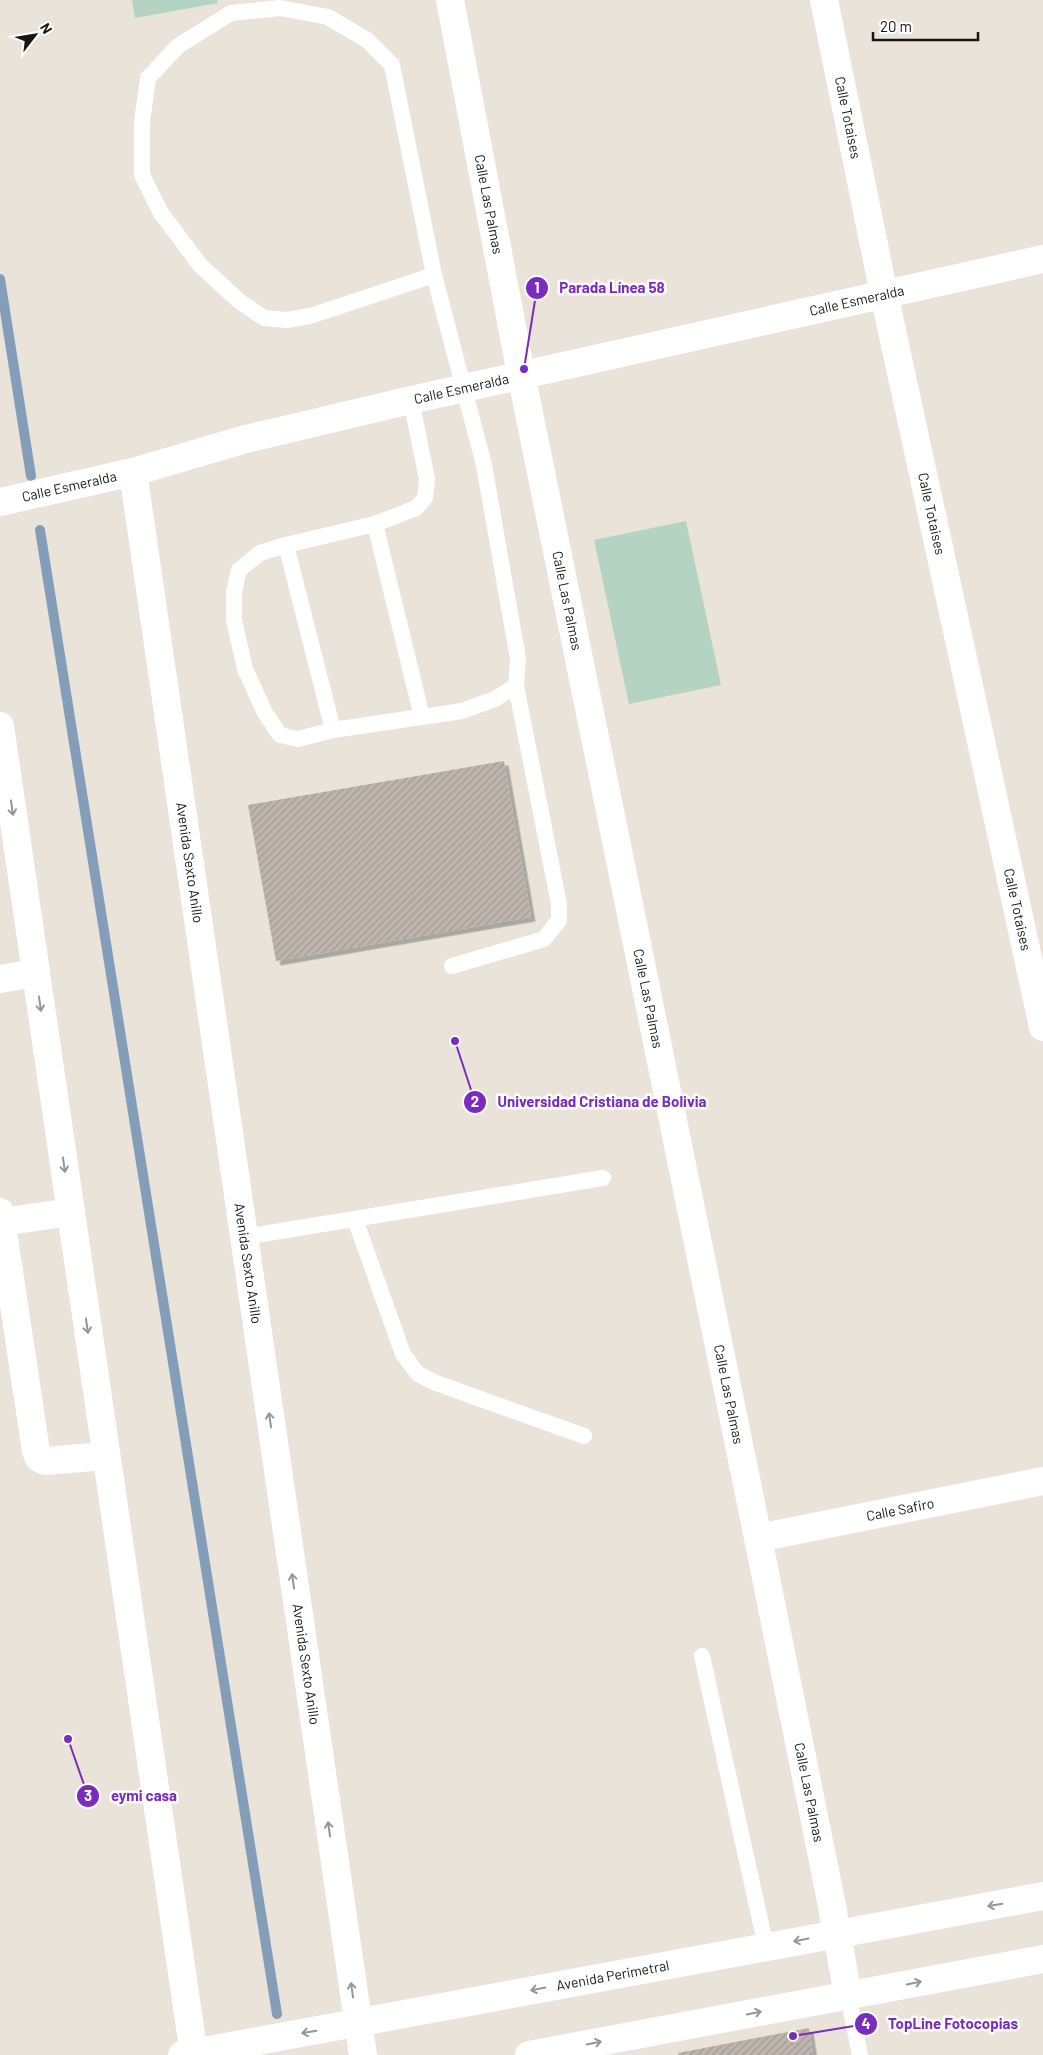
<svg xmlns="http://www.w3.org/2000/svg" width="1043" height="2055" viewBox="0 0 1043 2055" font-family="Barlow,sans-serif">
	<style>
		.garden { fill: #b4d3c3 }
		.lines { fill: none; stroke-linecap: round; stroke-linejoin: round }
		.stream { stroke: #849db8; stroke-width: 10 }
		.building { fill: url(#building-hatch); filter: url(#shadow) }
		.service { stroke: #fff; stroke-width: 16 }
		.minor { stroke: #fff; stroke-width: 28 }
		.tertiary { stroke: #fff; stroke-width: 28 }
		.oneway { stroke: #979695 }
		.labels { text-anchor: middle; stroke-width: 5; stroke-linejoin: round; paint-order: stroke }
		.street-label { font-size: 14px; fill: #181613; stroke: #fff }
		.leader { fill: none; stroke: #7b2cbf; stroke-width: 2 }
		.callout-dot { fill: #7b2cbf; stroke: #fff; stroke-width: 2 }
		.mark-label { font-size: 15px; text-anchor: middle; font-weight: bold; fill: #fff }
		.callout-label { font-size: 15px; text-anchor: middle; font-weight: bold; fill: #7b2cbf; stroke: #fff; stroke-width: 5; stroke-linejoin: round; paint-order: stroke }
	</style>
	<defs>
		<pattern id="building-hatch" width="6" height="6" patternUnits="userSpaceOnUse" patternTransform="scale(1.25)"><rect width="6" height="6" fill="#bdb4ad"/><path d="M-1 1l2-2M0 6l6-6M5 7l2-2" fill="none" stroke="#a29a94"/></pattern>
		<filter id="shadow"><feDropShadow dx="4.5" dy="4.5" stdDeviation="0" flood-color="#0004"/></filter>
	</defs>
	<rect width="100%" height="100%" fill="#e9e3da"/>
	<g class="garden">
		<polygon points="132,0 217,0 218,3 135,18"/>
		<polygon points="686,521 721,685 629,704 594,540"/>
	</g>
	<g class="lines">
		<g class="stream">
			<polyline points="0,279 31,476"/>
			<polyline points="40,530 277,2014"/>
		</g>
	</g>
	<g class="building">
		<polygon points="504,761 531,917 276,961 248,805"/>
		<polygon points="809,2028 813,2055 678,2055 678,2053"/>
	</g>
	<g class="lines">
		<g class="service">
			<polyline points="411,400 427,479 425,498 416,508 375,524 286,545 260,553 239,570 234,592 234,620 245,669 265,713 280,735 298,739 333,730 462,711 495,699 516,686 518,659 484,465 434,275 392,65 367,40 328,17 280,8 231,13 178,46 148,78 142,122 142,175 161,213 200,265 239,301 264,318 287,320 310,316 434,275"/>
			<polyline points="375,524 422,717"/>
			<polyline points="286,545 333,730"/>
			<polyline points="452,966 544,939 559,920 559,904 516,686"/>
			<polyline points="355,1219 403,1354 418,1374 436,1383 584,1436"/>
			<polyline points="244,1237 603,1178"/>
			<polyline points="702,1656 766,1947"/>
			<polyline points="848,1996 860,2055"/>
		</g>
		<g class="minor">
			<path id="s1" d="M450,0L521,374L758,1538L832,1906L848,1996"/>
			<path id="s2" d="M824,0L884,294L1043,1027"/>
			<path id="s3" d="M133,472L246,439L411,400L1043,259"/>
			<polyline points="0,979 36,973"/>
			<polyline points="0,1212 36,1451 39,1458 45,1461 106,1456"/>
			<polyline points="2,1222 71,1212"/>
			<path id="s4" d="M758,1538L1043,1481"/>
		</g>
		<g class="tertiary">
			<path id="s5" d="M0,502L133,472L363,2055"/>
			<polyline points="0,726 194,2055"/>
			<path id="s6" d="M182,2055L1043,1896"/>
			<polyline points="529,2055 1043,1959"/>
		</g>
	</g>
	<defs><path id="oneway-shaft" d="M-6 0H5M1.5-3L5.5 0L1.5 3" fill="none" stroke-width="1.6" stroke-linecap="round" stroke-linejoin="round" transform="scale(1.25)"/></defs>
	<g class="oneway">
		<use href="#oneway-shaft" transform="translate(12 808) rotate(82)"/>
		<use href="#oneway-shaft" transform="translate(40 1004) rotate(82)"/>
		<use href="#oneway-shaft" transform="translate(64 1165) rotate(82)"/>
		<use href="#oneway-shaft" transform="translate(87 1326) rotate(82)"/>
		<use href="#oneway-shaft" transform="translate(270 1420) rotate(-98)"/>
		<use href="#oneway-shaft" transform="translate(293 1581) rotate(-98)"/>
		<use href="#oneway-shaft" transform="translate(329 1829) rotate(-98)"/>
		<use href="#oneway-shaft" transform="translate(995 1905) rotate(170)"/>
		<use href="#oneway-shaft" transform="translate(801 1940) rotate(169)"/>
		<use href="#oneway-shaft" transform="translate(914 1983) rotate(-11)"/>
		<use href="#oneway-shaft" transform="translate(538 1989) rotate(169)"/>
		<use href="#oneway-shaft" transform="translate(352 1990) rotate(-98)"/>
		<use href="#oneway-shaft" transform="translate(754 2013) rotate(-11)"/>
		<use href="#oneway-shaft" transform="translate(309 2032) rotate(170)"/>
		<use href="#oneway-shaft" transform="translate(594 2043) rotate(-11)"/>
	</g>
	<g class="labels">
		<g class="street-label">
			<text dy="5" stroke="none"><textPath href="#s2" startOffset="120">Calle Totaises</textPath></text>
			<text dy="5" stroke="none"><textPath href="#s1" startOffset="208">Calle Las Palmas</textPath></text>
			<text dy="5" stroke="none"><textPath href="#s3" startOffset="744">Calle Esmeralda</textPath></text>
			<text dy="5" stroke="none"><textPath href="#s3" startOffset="339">Calle Esmeralda</textPath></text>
			<text dy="5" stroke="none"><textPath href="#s5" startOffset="71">Calle Esmeralda</textPath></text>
			<text dy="5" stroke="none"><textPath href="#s2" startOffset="525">Calle Totaises</textPath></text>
			<text dy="5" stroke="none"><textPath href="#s1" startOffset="612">Calle Las Palmas</textPath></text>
			<text dy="5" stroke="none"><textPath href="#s5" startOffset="531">Avenida Sexto Anillo</textPath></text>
			<text dy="5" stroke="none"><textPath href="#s2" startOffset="930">Calle Totaises</textPath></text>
			<text dy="5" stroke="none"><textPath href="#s1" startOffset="1018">Calle Las Palmas</textPath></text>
			<text dy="5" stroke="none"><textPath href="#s5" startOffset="936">Avenida Sexto Anillo</textPath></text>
			<text dy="5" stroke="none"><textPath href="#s1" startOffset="1422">Calle Las Palmas</textPath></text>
			<text dy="5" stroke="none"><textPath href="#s4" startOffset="145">Calle Safiro</textPath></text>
			<text dy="5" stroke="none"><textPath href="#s5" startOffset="1341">Avenida Sexto Anillo</textPath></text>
			<text dy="5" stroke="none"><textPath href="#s1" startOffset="1828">Calle Las Palmas</textPath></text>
			<text dy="5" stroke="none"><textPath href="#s6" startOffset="438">Avenida Perimetral</textPath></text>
		</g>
	</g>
	<path class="leader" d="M524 369L537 288M455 1041L475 1102M68 1739L88 1796M793 2036L866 2024"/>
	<g class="callout-dot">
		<circle cx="524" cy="369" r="5"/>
		<circle cx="455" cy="1041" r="5"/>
		<circle cx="68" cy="1739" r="5"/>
		<circle cx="793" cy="2036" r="5"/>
		<circle cx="537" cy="288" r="12"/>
		<circle cx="475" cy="1102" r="12"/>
		<circle cx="88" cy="1796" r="12"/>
		<circle cx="866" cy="2024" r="12"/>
	</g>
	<g class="mark-label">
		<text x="537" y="293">1</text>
		<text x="475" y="1107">2</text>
		<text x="88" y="1801">3</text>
		<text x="866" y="2029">4</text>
	</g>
	<g class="callout-label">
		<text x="612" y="293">Parada Línea 58</text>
		<text x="602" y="1107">Universidad Cristiana de Bolivia</text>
		<text x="144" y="1801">eymi casa</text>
		<text x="953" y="2029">TopLine Fotocopias</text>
	</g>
	<g transform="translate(35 35) rotate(59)" stroke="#ffffff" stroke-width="4" paint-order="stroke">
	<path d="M0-4L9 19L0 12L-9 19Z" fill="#181613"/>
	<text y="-8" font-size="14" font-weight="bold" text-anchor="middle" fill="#181613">N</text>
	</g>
	<path d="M873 32v8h105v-8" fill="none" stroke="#181613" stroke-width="2.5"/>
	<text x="880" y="32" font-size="15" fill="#181613" stroke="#ffffff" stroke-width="4" paint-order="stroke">20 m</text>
</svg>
